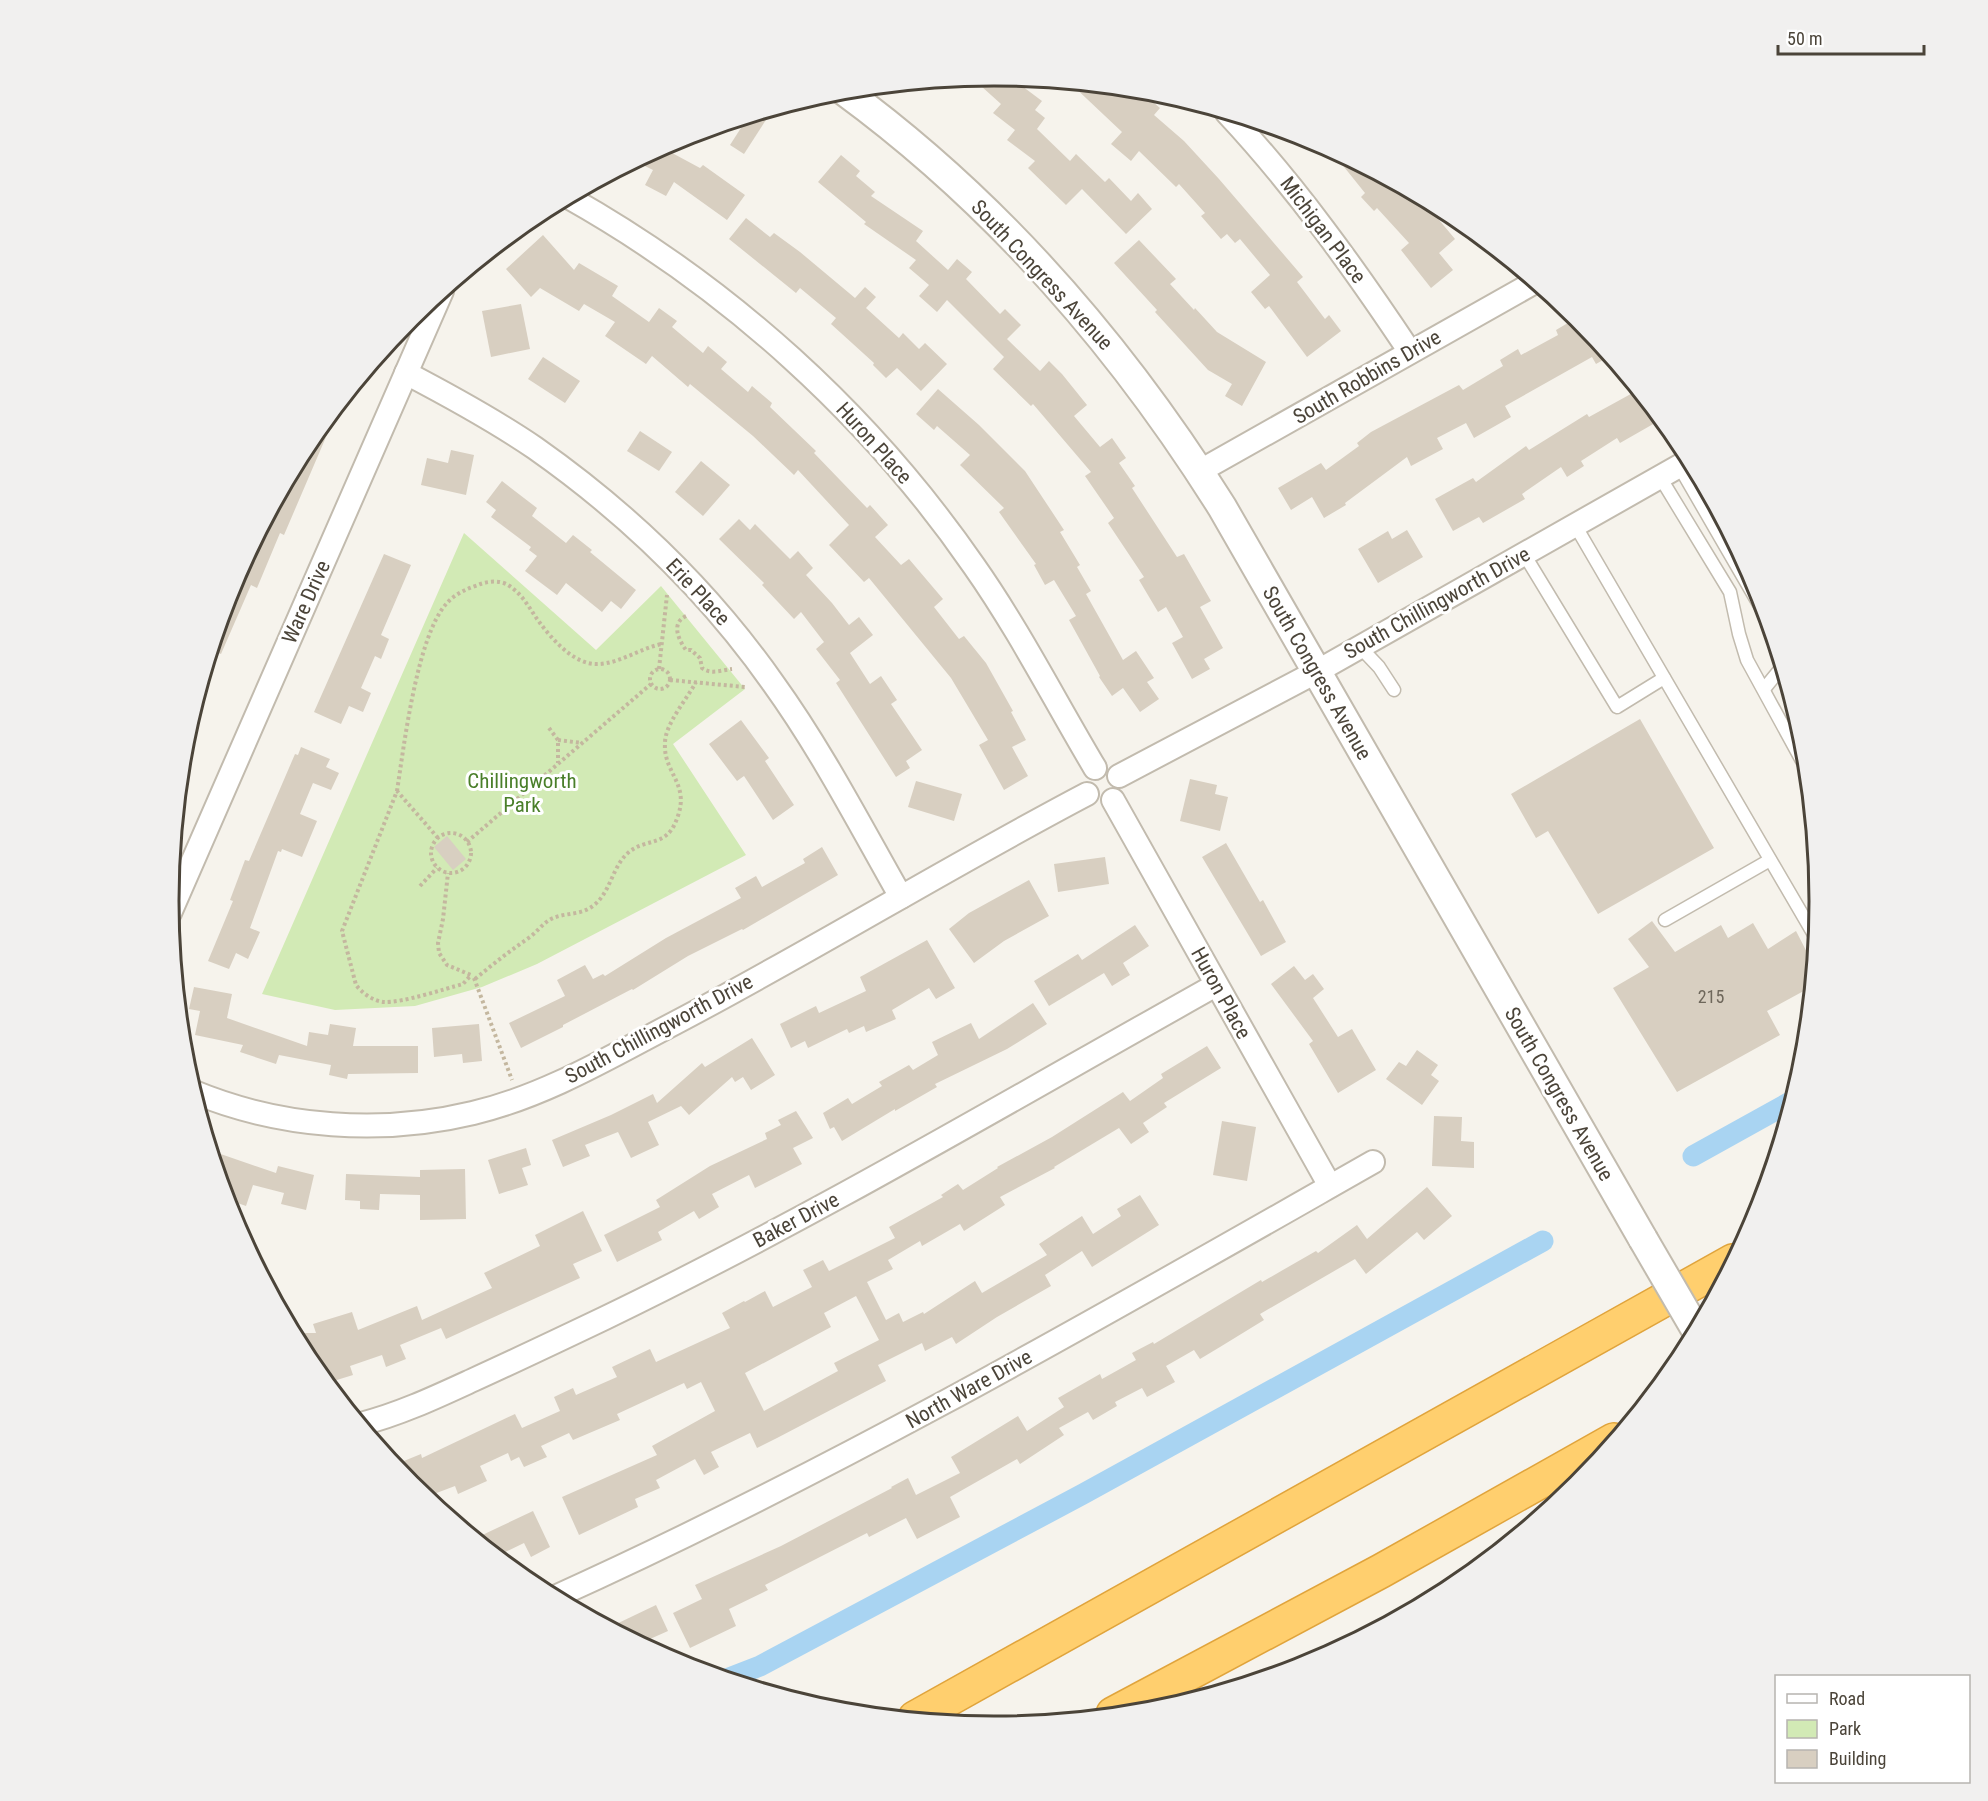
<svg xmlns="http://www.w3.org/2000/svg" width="1988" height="1801" viewBox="0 0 1988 1801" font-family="'Roboto Condensed',sans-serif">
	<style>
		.green { fill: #d2eab5 }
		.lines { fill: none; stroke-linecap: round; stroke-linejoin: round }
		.canal { stroke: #a9d4f2; stroke-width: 21 }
		.building { fill: #d8cfc1; fill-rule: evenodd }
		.service-casing { stroke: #c2bbae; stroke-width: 15 }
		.minor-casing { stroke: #c2bbae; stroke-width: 26 }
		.tertiary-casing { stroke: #c2bbae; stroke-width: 32 }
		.motorway-casing { stroke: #e0a43c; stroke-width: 36 }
		.path { stroke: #c4b79f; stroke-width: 4; stroke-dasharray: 3 3; stroke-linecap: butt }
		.service { stroke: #fff; stroke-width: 12 }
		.minor { stroke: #fff; stroke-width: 22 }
		.tertiary { stroke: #fff; stroke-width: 28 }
		.motorway { stroke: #ffcf6e; stroke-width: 33 }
		.tertiary-bridge-casing { stroke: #c2bbae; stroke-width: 32; stroke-linecap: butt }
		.tertiary-bridge { stroke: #fff; stroke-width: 28 }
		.labels { text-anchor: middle; stroke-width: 6; stroke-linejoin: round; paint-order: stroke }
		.number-label { font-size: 18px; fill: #6e675b }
		.street-label { font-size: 21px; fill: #4b4439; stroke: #fff }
		.park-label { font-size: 21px; fill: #4a7f2a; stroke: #fff }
		.rim { fill: none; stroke: #4b4439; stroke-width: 3 }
	</style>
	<rect width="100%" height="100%" fill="#f6f3ec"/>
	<polygon class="green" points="464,533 596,650 661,586 745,689 673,744 746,855 537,964 482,987 415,1006 335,1010 262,994"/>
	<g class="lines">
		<g class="canal">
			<polyline points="1693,1156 1792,1101"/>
			<polyline points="729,1678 760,1666 1083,1494 1543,1241"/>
		</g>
	</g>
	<g class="building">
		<polygon points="994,75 1010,77 1042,101 1035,110 1045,118 1037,129 1070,161 1076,154 1105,182 1109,178 1131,201 1138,193 1152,209 1126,234 1082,189 1066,205 1028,168 1035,161 1007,140 1015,130 993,113 1001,104 971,77"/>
		<polygon points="1069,82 1138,89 1160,108 1154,115 1184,141 1219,179 1303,277 1297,282 1325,319 1329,315 1341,331 1307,357 1269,306 1265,309 1251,292 1270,275 1240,239 1235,243 1227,234 1221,239 1201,216 1205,213 1179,184 1176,187 1139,151 1131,161 1111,144 1122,132"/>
		<polygon points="773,109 744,154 730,145 748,117"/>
		<polygon points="661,147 700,168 703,165 745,195 727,220 674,182 666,196 645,185 653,170 635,161"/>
		<polygon points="1328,147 1419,196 1455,239 1439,253 1453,270 1431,288 1401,250 1409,243 1377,208 1374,211 1361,197 1365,193"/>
		<polygon points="841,155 860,171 856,176 875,192 871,196 923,231 916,241 948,270 957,259 972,272 966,279 1000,314 1005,309 1021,325 1007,339 1040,371 1049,361 1062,374 1087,405 1074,416 1100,447 1112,438 1126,458 1119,463 1135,486 1132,488 1177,557 1184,554 1211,601 1200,607 1223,648 1204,659 1210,669 1192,679 1172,643 1183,637 1166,607 1158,612 1139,580 1144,577 1108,523 1114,518 1085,476 1091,472 1033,404 1031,406 993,369 1004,357 947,300 937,312 919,296 929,285 909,268 916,260 864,224 866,222 818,182"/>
		<polygon points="746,218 770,237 774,233 800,252 855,298 865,287 876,297 866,308 899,338 903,333 919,349 925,343 947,364 921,391 897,368 886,378 873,365 874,363 831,324 836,318 800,288 796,293 729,239"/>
		<polygon points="543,235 574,270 579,263 618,286 612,296 649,322 659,308 677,321 672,327 703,353 708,346 727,362 721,369 748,392 752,386 772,403 770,407 816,451 814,453 867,508 870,505 888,525 875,537 901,565 909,559 943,599 934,607 959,639 964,636 986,663 1013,711 1011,712 1026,740 1012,747 1028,776 1004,790 979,745 988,740 951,678 869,578 864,582 829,545 849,525 798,470 794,475 753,436 690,384 688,387 652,356 646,364 605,336 615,322 584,304 579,311 540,288 531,297 506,269"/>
		<polygon points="1139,240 1176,279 1170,284 1194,310 1195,308 1217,332 1266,362 1242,406 1225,396 1232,384 1208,370 1155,312 1157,310 1114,263"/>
		<polygon points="521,304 530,349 491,357 482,311"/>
		<polygon points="1578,317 1610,356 1596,364 1592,357 1505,406 1511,417 1474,438 1466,423 1437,438 1443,449 1411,466 1407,457 1345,503 1346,505 1324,518 1312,497 1291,510 1278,488 1321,463 1326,470 1359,446 1357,443 1371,432 1459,385 1463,390 1503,366 1500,360 1518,349 1521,355 1558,335 1556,330"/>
		<polygon points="543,357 580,381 565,403 528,379"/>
		<polygon points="938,389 979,425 1025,471 1064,530 1060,532 1080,565 1077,567 1091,591 1086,594 1123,660 1136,651 1154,678 1147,682 1159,699 1140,712 1123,688 1112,696 1099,677 1100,676 1069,620 1076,616 1054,580 1045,585 1034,565 1036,564 999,512 1004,508 960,465 970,455 937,426 934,430 916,414"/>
		<polygon points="1638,390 1662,419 1620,443 1617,438 1581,461 1584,466 1567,477 1561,467 1522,494 1525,499 1483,523 1479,517 1453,531 1435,499 1473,478 1476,482 1526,446 1529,450 1587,414 1589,417"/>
		<polygon points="331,413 335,416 284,535 280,533 257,588 251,585 221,654 211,650 231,584 308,442"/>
		<polygon points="640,431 672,452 659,471 627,451"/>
		<polygon points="451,450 474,455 466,495 421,485 427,458 448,463"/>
		<polygon points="701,461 730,485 703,516 675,492"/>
		<polygon points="502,481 537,508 532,516 566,543 573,535 592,550 590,552 636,590 621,609 611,601 602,612 566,583 557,595 525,571 537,556 529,550 531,547 491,517 496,510 486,502"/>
		<polygon points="739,519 750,530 755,524 790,559 798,551 813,568 806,575 832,603 849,625 859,617 873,635 850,653 870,684 881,676 897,700 891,704 922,750 906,761 910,768 896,777 836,683 840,680 816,649 824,642 801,612 794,619 762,585 764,583 719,539"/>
		<polygon points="1407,530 1423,557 1378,583 1358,549 1388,531 1392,539"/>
		<polygon points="384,554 411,565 381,635 389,639 381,659 375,656 361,688 371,693 363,712 349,706 341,724 314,712"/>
		<polygon points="1640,719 1714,848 1598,914 1548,831 1536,838 1511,794"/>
		<polygon points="741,720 769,758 765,761 794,805 773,820 744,776 737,781 709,744"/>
		<polygon points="301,747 330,759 326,767 339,773 331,790 313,783 300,814 317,821 302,857 282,849 281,852 278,851 250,928 260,932 248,959 236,953 229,969 208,961 233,901 230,900 245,860 249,861 295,754 298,755"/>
		<polygon points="1190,779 1217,785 1215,794 1228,797 1220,831 1180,821"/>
		<polygon points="916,781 962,794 954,821 908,807"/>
		<polygon points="447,836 466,859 453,870 434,847"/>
		<polygon points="1226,843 1260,902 1263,900 1286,942 1261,956 1202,857"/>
		<polygon points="822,847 838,875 743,930 742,929 688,956 633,990 632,989 563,1025 563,1027 521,1048 509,1023 565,996 557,980 585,965 593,979 603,974 605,976 666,938 741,898 735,888 756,876 762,887 805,863 803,859"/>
		<polygon points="1105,857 1109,884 1058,892 1054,864"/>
		<polygon points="1029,880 1049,916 1004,941 974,963 949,929 969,913"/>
		<polygon points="1652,921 1675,952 1721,925 1728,938 1753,923 1768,949 1796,931 1813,964 1811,987 1767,1011 1780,1035 1677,1092 1613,988 1649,967 1628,939"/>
		<polygon points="1135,925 1149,946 1123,963 1130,975 1112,986 1104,973 1049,1006 1034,981 1078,954 1082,960"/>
		<polygon points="927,940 955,988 936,999 929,988 892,1010 896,1019 866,1032 864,1026 849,1033 847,1029 808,1048 805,1041 791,1048 780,1024 816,1006 819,1013 866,991 860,977"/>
		<polygon points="1294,966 1305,980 1313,974 1324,989 1313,998 1338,1037 1352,1029 1376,1070 1338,1093 1309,1044 1313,1041 1271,984"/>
		<polygon points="194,987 232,994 227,1018 307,1046 309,1032 328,1035 330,1024 356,1028 353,1046 418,1046 418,1073 348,1074 347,1079 329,1075 331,1065 279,1055 276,1064 240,1052 243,1045 195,1035 200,1011 189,1009"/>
		<polygon points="1033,1003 1047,1024 1007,1049 935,1084 937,1087 895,1111 895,1109 842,1141 834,1127 830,1129 823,1113 848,1098 852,1104 882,1086 879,1082 909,1065 913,1070 938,1055 932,1042 971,1023 979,1039"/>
		<polygon points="479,1024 482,1061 463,1063 462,1054 434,1057 432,1028"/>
		<polygon points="752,1038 775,1075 751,1090 743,1077 735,1082 732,1077 689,1115 681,1106 648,1122 659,1145 631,1158 618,1132 585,1145 590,1156 563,1167 552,1140 611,1115 653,1094 657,1103 702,1063 705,1067"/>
		<path d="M1207,1046L1221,1068L1164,1103L1167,1107L1143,1123L1149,1132L1131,1144L1119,1128L1054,1167L1055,1168L1000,1197L1005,1205L964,1231L960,1224L922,1246L920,1241L888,1260L893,1269L867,1282L886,1320L899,1313L903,1322L923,1312L924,1314L975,1281L982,1293L1047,1255L1039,1244L1082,1216L1093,1234L1121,1216L1117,1209L1140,1195L1159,1225L1092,1267L1082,1251L1045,1275L1051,1286L997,1317L956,1344L952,1337L925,1351L922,1343L878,1365L886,1381L777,1438L757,1448L750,1433L711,1452L719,1467L704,1475L695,1459L656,1480L660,1488L635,1499L638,1507L579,1535L562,1497L657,1455L652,1446L715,1411L701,1382L687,1389L684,1383L617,1414L620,1420L573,1440L569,1433L541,1446L547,1457L524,1467L519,1457L511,1461L508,1453L480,1466L487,1481L458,1494L455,1486L426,1497L410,1484L394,1465L421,1454L422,1458L515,1414L522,1428L560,1411L554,1397L573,1388L576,1395L617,1377L612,1367L650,1349L656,1362L730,1328L722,1313L744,1301L745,1302L765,1291L773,1307L812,1287L803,1270L823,1260L829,1271L895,1238L889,1227L943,1197L941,1195L958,1184L963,1190L998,1168L997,1167L1052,1137L1123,1092L1130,1101L1163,1078L1161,1074ZM856,1296L879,1340L834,1363L838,1371L764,1411L745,1373L831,1327L824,1313Z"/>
		<polygon points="1417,1050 1438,1065 1431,1075 1439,1081 1422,1105 1386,1079 1399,1062 1406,1066"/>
		<polygon points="796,1111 813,1138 793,1148 802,1164 755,1188 749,1175 712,1194 719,1207 699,1219 694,1211 658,1232 662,1240 617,1262 604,1235 660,1207 656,1200 710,1166 767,1139 765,1133 781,1125 778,1120"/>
		<polygon points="1434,1116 1462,1117 1461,1141 1474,1142 1474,1168 1432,1166"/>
		<polygon points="1222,1121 1256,1127 1247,1181 1213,1175"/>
		<polygon points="526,1148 531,1165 522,1168 528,1185 499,1194 488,1160"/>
		<polygon points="212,1151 276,1173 278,1166 314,1175 306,1210 281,1204 284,1193 253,1185 246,1206 226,1199"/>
		<polygon points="465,1169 466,1219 420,1220 420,1195 380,1194 379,1210 360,1209 360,1201 345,1200 346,1174 420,1177 420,1170"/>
		<polygon points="1427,1187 1452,1216 1424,1240 1417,1232 1366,1274 1355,1259 1260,1314 1264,1320 1220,1347 1200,1359 1194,1350 1166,1366 1175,1382 1147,1397 1142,1388 1115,1402 1117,1406 1093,1420 1088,1412 1059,1428 1064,1435 1020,1464 1017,1459 950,1497 960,1517 917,1539 906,1518 869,1537 867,1533 765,1585 768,1590 729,1609 736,1626 690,1648 673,1613 702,1599 695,1585 781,1546 892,1488 891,1487 908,1478 916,1495 960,1473 951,1457 1018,1416 1027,1431 1064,1407 1058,1398 1100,1374 1102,1379 1136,1360 1132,1353 1153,1342 1154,1344 1261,1280 1262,1282 1316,1251 1318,1253 1357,1225 1367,1239"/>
		<polygon points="583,1211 602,1251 573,1264 580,1278 446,1339 441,1328 400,1345 406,1359 386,1367 382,1355 350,1366 353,1375 327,1383 307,1359 294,1333 316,1333 313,1324 352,1312 358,1330 417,1306 422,1320 492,1288 484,1273 540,1246 535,1235"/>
		<polygon points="533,1511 550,1547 531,1557 524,1543 497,1556 476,1538"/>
		<polygon points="656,1605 668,1631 641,1643 610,1627"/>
	</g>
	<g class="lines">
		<g class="service-casing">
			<g id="service">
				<polyline points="1679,466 1767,618"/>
				<polyline points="1660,477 1730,592 1739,634 1747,660 1806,768"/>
				<polyline points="1575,525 1816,938"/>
				<polyline points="1524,554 1617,707 1664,678"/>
				<polyline points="1360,647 1379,667 1394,690"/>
				<polyline points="1764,689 1782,667"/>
				<polyline points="1665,920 1770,860"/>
			</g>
		</g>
		<g class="minor-casing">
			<g id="minor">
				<path d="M1227,113C1296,187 1354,268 1410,352"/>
				<path d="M568,197C728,287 869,414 974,566C1019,630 1055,701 1095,768"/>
				<path d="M406,373C450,396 494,420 535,448C626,512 709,592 773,683C822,751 860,825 901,897"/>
				<polyline points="1200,471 1535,282"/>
				<polyline points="1119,776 1316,672 1690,460"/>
				<polyline points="1113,800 1330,1186"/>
				<polyline points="170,913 442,291"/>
				<path d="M194,1092C281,1128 382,1135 473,1113C545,1096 610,1057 675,1023C814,950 948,867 1087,794"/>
				<path d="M361,1424C400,1414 436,1397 473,1380C517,1360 561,1339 605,1318C814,1217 1014,1098 1216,985"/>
				<path d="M555,1597C836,1470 1104,1315 1373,1162"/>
			</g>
		</g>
		<g class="tertiary-casing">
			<path id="tertiary" d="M843,90C996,202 1121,346 1222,507L1643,1239"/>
		</g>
		<g class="motorway-casing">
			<g id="motorway">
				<polyline points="1113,1714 1381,1571 1614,1440"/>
				<polyline points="915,1718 1733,1261"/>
			</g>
		</g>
		<g class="path">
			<path d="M686,616C671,623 678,639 686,650H691L700,658L702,668C711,675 722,670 732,669"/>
			<polyline points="659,669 667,595"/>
			<circle cx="660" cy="679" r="10"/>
			<polyline points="670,680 745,687"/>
			<polyline points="549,728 558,740 558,763"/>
			<polyline points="558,740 582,743"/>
			<path d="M397,791C404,746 417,635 447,603C455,594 466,589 478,585C487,581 500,580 508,585C524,595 530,610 540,623C552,639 569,658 588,663C612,669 639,648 662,644"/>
			<circle cx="451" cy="853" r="20"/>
			<path d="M438,838L397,791L342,931L356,985C362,993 373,1001 384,1002C402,1003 444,989 463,984L471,975L447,965L439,953L438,943L443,919L448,873"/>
			<polyline points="467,842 651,684"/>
			<polyline points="420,886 437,868"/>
			<polyline points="474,978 512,1080"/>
			<path d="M475,979C493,964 511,950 530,937C537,932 543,923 551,919C565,912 581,916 594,905C611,892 612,866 629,852C646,838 666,847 676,821C692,784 663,774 665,743C665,724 687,699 696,682"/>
		</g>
		<use href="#service" class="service"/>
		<use href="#minor" class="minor"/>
		<use href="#tertiary" class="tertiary"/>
		<use href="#motorway" class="motorway"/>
		<g class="tertiary-bridge-casing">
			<polyline id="tertiary-bridge" points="1643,1239 1696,1330"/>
		</g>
		<use href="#tertiary-bridge" class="tertiary-bridge"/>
	</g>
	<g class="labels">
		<g class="number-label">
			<text x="1711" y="1003">215</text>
		</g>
		<g class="street-label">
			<text transform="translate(1323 230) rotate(53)" y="7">Michigan Place</text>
			<text transform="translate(1042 275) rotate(47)" y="7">South Congress Avenue</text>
			<text transform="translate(1367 377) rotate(-30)" y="7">South Robbins Drive</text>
			<text transform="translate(874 443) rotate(48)" y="7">Huron Place</text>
			<text transform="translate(698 592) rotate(47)" y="7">Erie Place</text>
			<text transform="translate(306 602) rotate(-66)" y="7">Ware Drive</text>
			<text transform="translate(1437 603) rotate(-29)" y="7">South Chillingworth Drive</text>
			<text transform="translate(1317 673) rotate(60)" y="7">South Congress Avenue</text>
			<text transform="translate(1221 993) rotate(61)" y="7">Huron Place</text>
			<text transform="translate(659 1029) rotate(-28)" y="7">South Chillingworth Drive</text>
			<text transform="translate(1559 1094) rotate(60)" y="7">South Congress Avenue</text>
			<text transform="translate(796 1220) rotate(-28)" y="7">Baker Drive</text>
			<text transform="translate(969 1389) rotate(-29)" y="7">North Ware Drive</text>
		</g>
		<g class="park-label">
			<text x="522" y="788">Chillingworth<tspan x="522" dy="24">Park</tspan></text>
		</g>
	</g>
	<path d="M0 0H1988V1801H0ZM179 901a815 815 0 1 1 1630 0a815 815 0 1 1-1630 0Z" fill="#f1f0ef" fill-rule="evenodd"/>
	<path class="rim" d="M179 901a815 815 0 1 1 1630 0a815 815 0 1 1-1630 0Z"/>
	<rect x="1775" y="1675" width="195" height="108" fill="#ffffff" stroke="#b7b4b0" stroke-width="1.5"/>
	<rect x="1787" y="1694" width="30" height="9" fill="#ffffff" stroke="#b7b4b0" stroke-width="1.5"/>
	<text x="1829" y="1705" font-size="18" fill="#4b4439">Road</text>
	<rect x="1787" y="1720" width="30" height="18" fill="#d2eab5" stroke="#b7b4b0" stroke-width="1.5"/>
	<text x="1829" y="1735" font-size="18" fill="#4b4439">Park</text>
	<rect x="1787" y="1750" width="30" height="18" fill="#d8cfc1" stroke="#b7b4b0" stroke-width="1.5"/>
	<text x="1829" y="1765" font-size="18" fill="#4b4439">Building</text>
	<path d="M1778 45v9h146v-9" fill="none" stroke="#4b4439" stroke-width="3"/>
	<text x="1787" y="45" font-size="18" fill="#4b4439" stroke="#ffffff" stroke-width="4.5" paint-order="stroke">50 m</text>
</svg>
